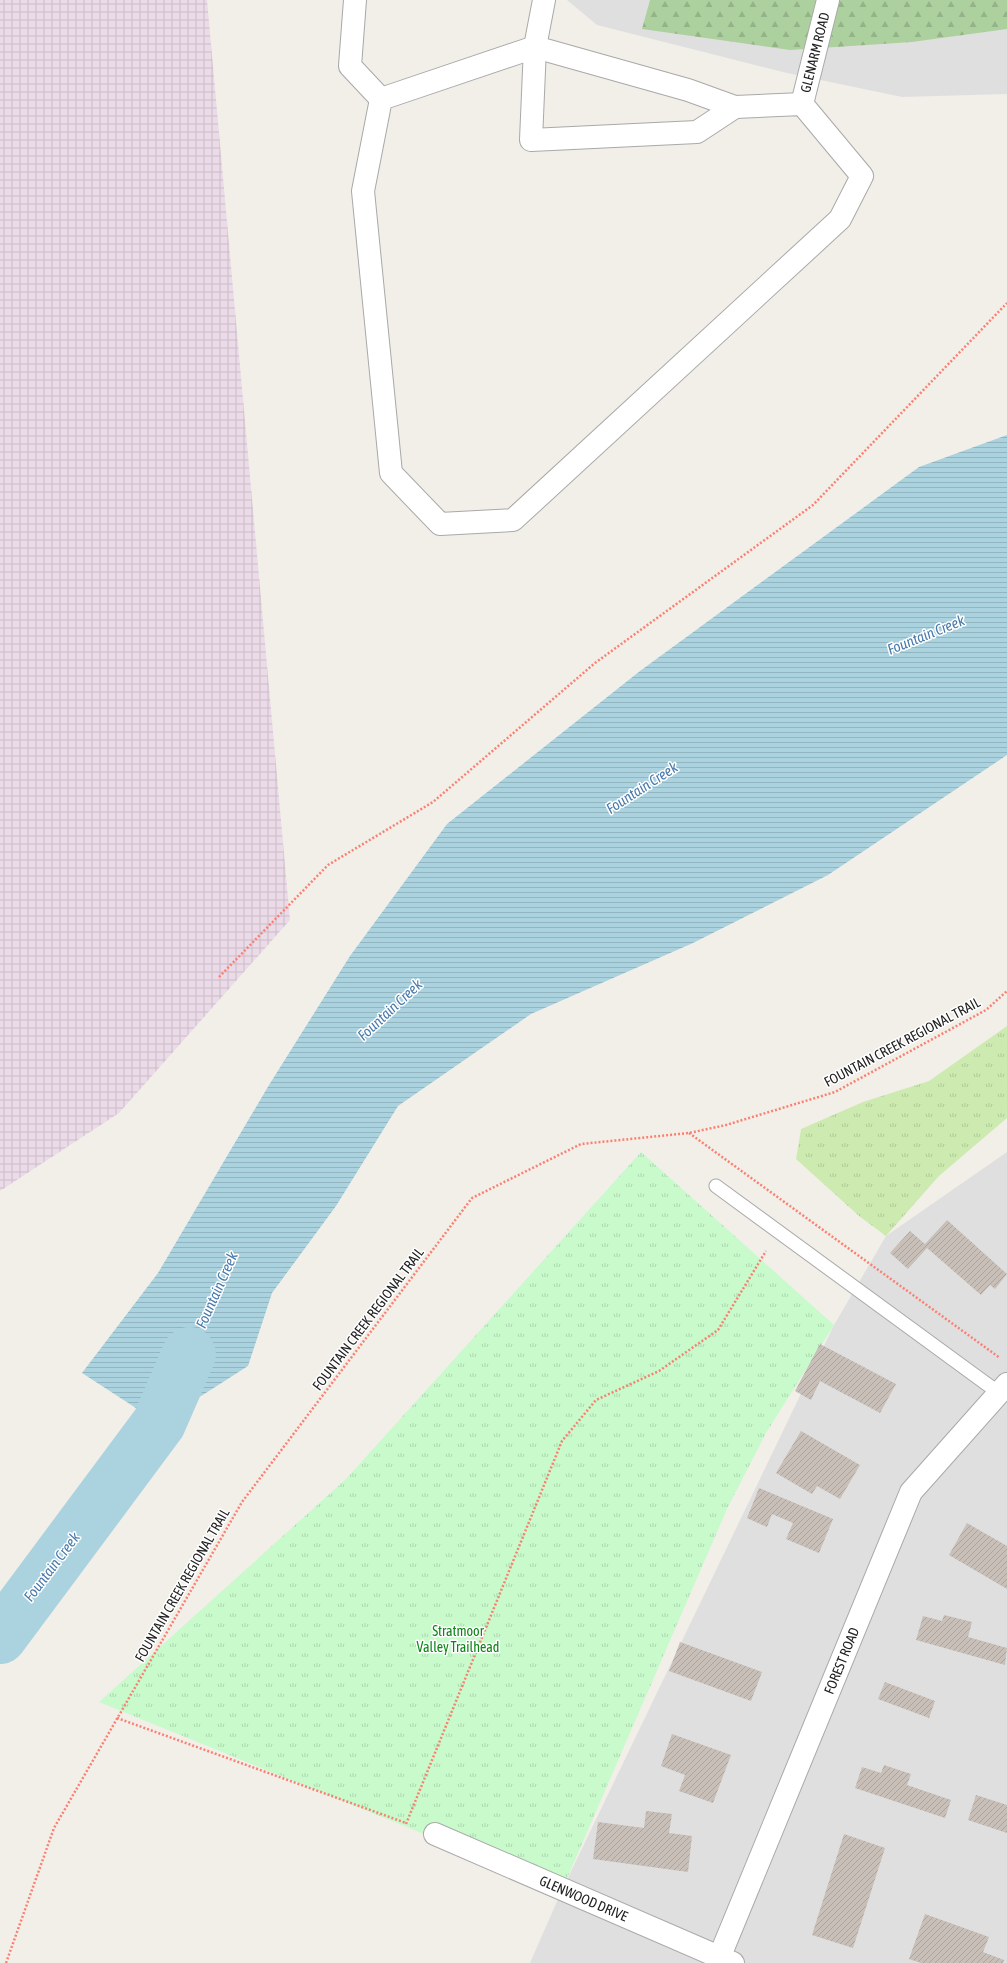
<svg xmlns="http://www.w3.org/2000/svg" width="1007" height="1963" viewBox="0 0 1007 1963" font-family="'Asap Condensed',sans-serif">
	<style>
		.residential { fill: #e0dfdf }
		.industrial { fill: url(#industrial-grid) }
		.grass { fill: url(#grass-tufts) }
		.forest { fill: url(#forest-firs) }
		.park { fill: url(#park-tufts) }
		.water { fill: url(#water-rules) }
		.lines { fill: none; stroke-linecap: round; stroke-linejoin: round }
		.river { stroke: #aad3df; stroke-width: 54 }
		.building { fill: url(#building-hatch) }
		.lane-casing { stroke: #a9a9a9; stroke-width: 15 }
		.street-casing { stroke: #a9a9a9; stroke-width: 24 }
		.path { stroke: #fa8072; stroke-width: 2.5; stroke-dasharray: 2 2; stroke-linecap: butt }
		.lane { stroke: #fff; stroke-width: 13 }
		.street { stroke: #fff; stroke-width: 22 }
		.labels { text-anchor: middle; stroke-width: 3; stroke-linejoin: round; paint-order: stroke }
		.street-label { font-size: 14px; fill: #222; stroke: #fff }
		.park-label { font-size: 14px; fill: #0c8416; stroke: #fff }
		.water-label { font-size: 15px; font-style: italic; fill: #4a7aab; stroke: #fff }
	</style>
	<defs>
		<pattern id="industrial-grid" width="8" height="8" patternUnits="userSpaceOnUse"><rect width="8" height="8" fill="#ebdbe8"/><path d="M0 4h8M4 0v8" fill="none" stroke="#c9bcc7"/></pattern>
		<pattern id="grass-tufts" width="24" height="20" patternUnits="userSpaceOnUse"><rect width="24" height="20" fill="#cdebb0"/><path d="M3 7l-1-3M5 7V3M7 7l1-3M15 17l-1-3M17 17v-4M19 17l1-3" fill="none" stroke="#b0c997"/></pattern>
		<pattern id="forest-firs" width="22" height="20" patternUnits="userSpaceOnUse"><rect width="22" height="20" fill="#add19e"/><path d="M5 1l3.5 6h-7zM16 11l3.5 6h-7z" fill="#95b388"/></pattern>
		<pattern id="park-tufts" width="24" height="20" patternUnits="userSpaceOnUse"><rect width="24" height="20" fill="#c8facc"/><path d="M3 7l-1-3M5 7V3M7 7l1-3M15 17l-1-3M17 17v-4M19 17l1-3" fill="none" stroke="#acd6af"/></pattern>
		<pattern id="water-rules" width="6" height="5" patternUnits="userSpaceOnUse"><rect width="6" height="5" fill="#aad3df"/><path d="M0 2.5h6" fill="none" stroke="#92b5bf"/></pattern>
		<pattern id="building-hatch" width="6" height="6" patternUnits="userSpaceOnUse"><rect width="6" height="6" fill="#c7bfb8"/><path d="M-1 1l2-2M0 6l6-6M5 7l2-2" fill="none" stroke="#aba49e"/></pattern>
	</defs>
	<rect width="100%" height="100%" fill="#f2efe9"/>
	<g class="residential">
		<polygon points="567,0 1007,0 1007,94 902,97 787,73 597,25"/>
		<polygon points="1007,1152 1007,1963 530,1963 562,1890 834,1325 886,1236"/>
	</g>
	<polygon class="industrial" points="0,0 207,0 290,920 119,1113 0,1191"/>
	<polygon class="grass" points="1007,1026 1007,1118 939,1176 886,1236 859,1216 796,1159 801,1129 863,1102 929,1081"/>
	<polygon class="forest" points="650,0 1007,0 1007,29 912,42 790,50 642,29"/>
	<polygon class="park" points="641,1152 834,1325 766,1433 727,1509 562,1890 99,1702 346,1479"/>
	<polygon class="water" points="1007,435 1007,755 828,875 693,943 531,1014 398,1106 336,1206 272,1293 248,1366 159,1423 82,1373 158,1273 269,1085 350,956 447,824 640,671 919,467"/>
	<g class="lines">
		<polyline class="river" points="0,1637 159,1423 189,1354"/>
	</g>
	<g class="building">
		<polygon points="947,1220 1007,1274 995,1289 990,1285 981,1295 927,1248 908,1269 890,1253 910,1231 925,1244"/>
		<polygon points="820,1344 896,1384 880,1413 820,1381 811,1400 795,1391"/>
		<polygon points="801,1431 860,1465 840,1499 817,1486 812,1494 776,1473"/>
		<polygon points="759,1488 833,1519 819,1553 786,1539 793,1523 772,1514 767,1527 747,1518"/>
		<polygon points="967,1523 1007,1546 1007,1589 949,1555"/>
		<polygon points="944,1615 972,1622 968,1637 1007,1648 1005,1665 916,1640 923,1616 942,1621"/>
		<polygon points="680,1642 762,1672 751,1701 669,1671"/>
		<polygon points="885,1682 935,1701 929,1718 878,1699"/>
		<polygon points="672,1734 731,1755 713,1803 679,1791 685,1775 661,1766"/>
		<polygon points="884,1765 911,1774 907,1785 951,1800 945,1818 855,1788 862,1767 881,1773"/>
		<polygon points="976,1795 1007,1805 1007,1833 968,1820"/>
		<polygon points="646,1811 672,1814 669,1833 692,1836 688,1872 593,1859 598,1822 644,1828"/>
		<polygon points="844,1834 885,1848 853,1948 812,1935"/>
		<polygon points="925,1914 989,1937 983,1952 1004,1960 1003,1963 921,1963 909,1959"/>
	</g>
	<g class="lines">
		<g class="lane-casing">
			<polyline id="lane" points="716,1186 999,1393"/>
		</g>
		<g class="street-casing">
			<g id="street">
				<polyline points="355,0 350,66 381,99"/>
				<polyline points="544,0 535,47 531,140 697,132 735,107"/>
				<polygon points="535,47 688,90 735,107 802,104 862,176 840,219 513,520 440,524 391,473 363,191 381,99"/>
				<path id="s1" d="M802,104L828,0"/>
				<path id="s2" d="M435,1834L733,1963"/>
				<path id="s3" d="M717,1963L911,1492L1007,1384"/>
			</g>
		</g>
		<g class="path">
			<polyline points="219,977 328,865 433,802 595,663 813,505 1007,303"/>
			<polyline points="689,1133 1000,1358"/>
			<polyline points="117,1718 406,1823"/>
			<polyline points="406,1824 562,1441 596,1400 659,1371 718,1330 766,1251"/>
			<polyline points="6,1963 54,1828 242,1502 472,1198 581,1144 689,1133 726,1125 835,1092 986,1010 1007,991"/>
		</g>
		<use href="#lane" class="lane"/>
		<use href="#street" class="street"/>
	</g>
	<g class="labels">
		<g class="street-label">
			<text dy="5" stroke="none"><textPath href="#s1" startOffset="53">GLENARM ROAD</textPath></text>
			<text transform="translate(902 1042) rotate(-28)" y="5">FOUNTAIN CREEK REGIONAL TRAIL</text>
			<text transform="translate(368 1319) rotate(-53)" y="5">FOUNTAIN CREEK REGIONAL TRAIL</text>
			<text transform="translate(182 1585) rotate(-60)" y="5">FOUNTAIN CREEK REGIONAL TRAIL</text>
			<text dy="5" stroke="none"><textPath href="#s3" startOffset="327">FOREST ROAD</textPath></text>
			<text dy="5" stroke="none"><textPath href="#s2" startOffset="162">GLENWOOD DRIVE</textPath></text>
		</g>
		<g class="park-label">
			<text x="458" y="1636">Stratmoor<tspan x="458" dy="16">Valley Trailhead</tspan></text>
		</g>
		<g class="water-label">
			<text transform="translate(926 635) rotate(-22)" y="5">Fountain Creek</text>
			<text transform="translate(642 788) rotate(-33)" y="5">Fountain Creek</text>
			<text transform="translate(390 1010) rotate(-43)" y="5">Fountain Creek</text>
			<text transform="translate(217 1290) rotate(-66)" y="5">Fountain Creek</text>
			<text transform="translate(52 1567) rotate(-53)" y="5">Fountain Creek</text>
		</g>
	</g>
</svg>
